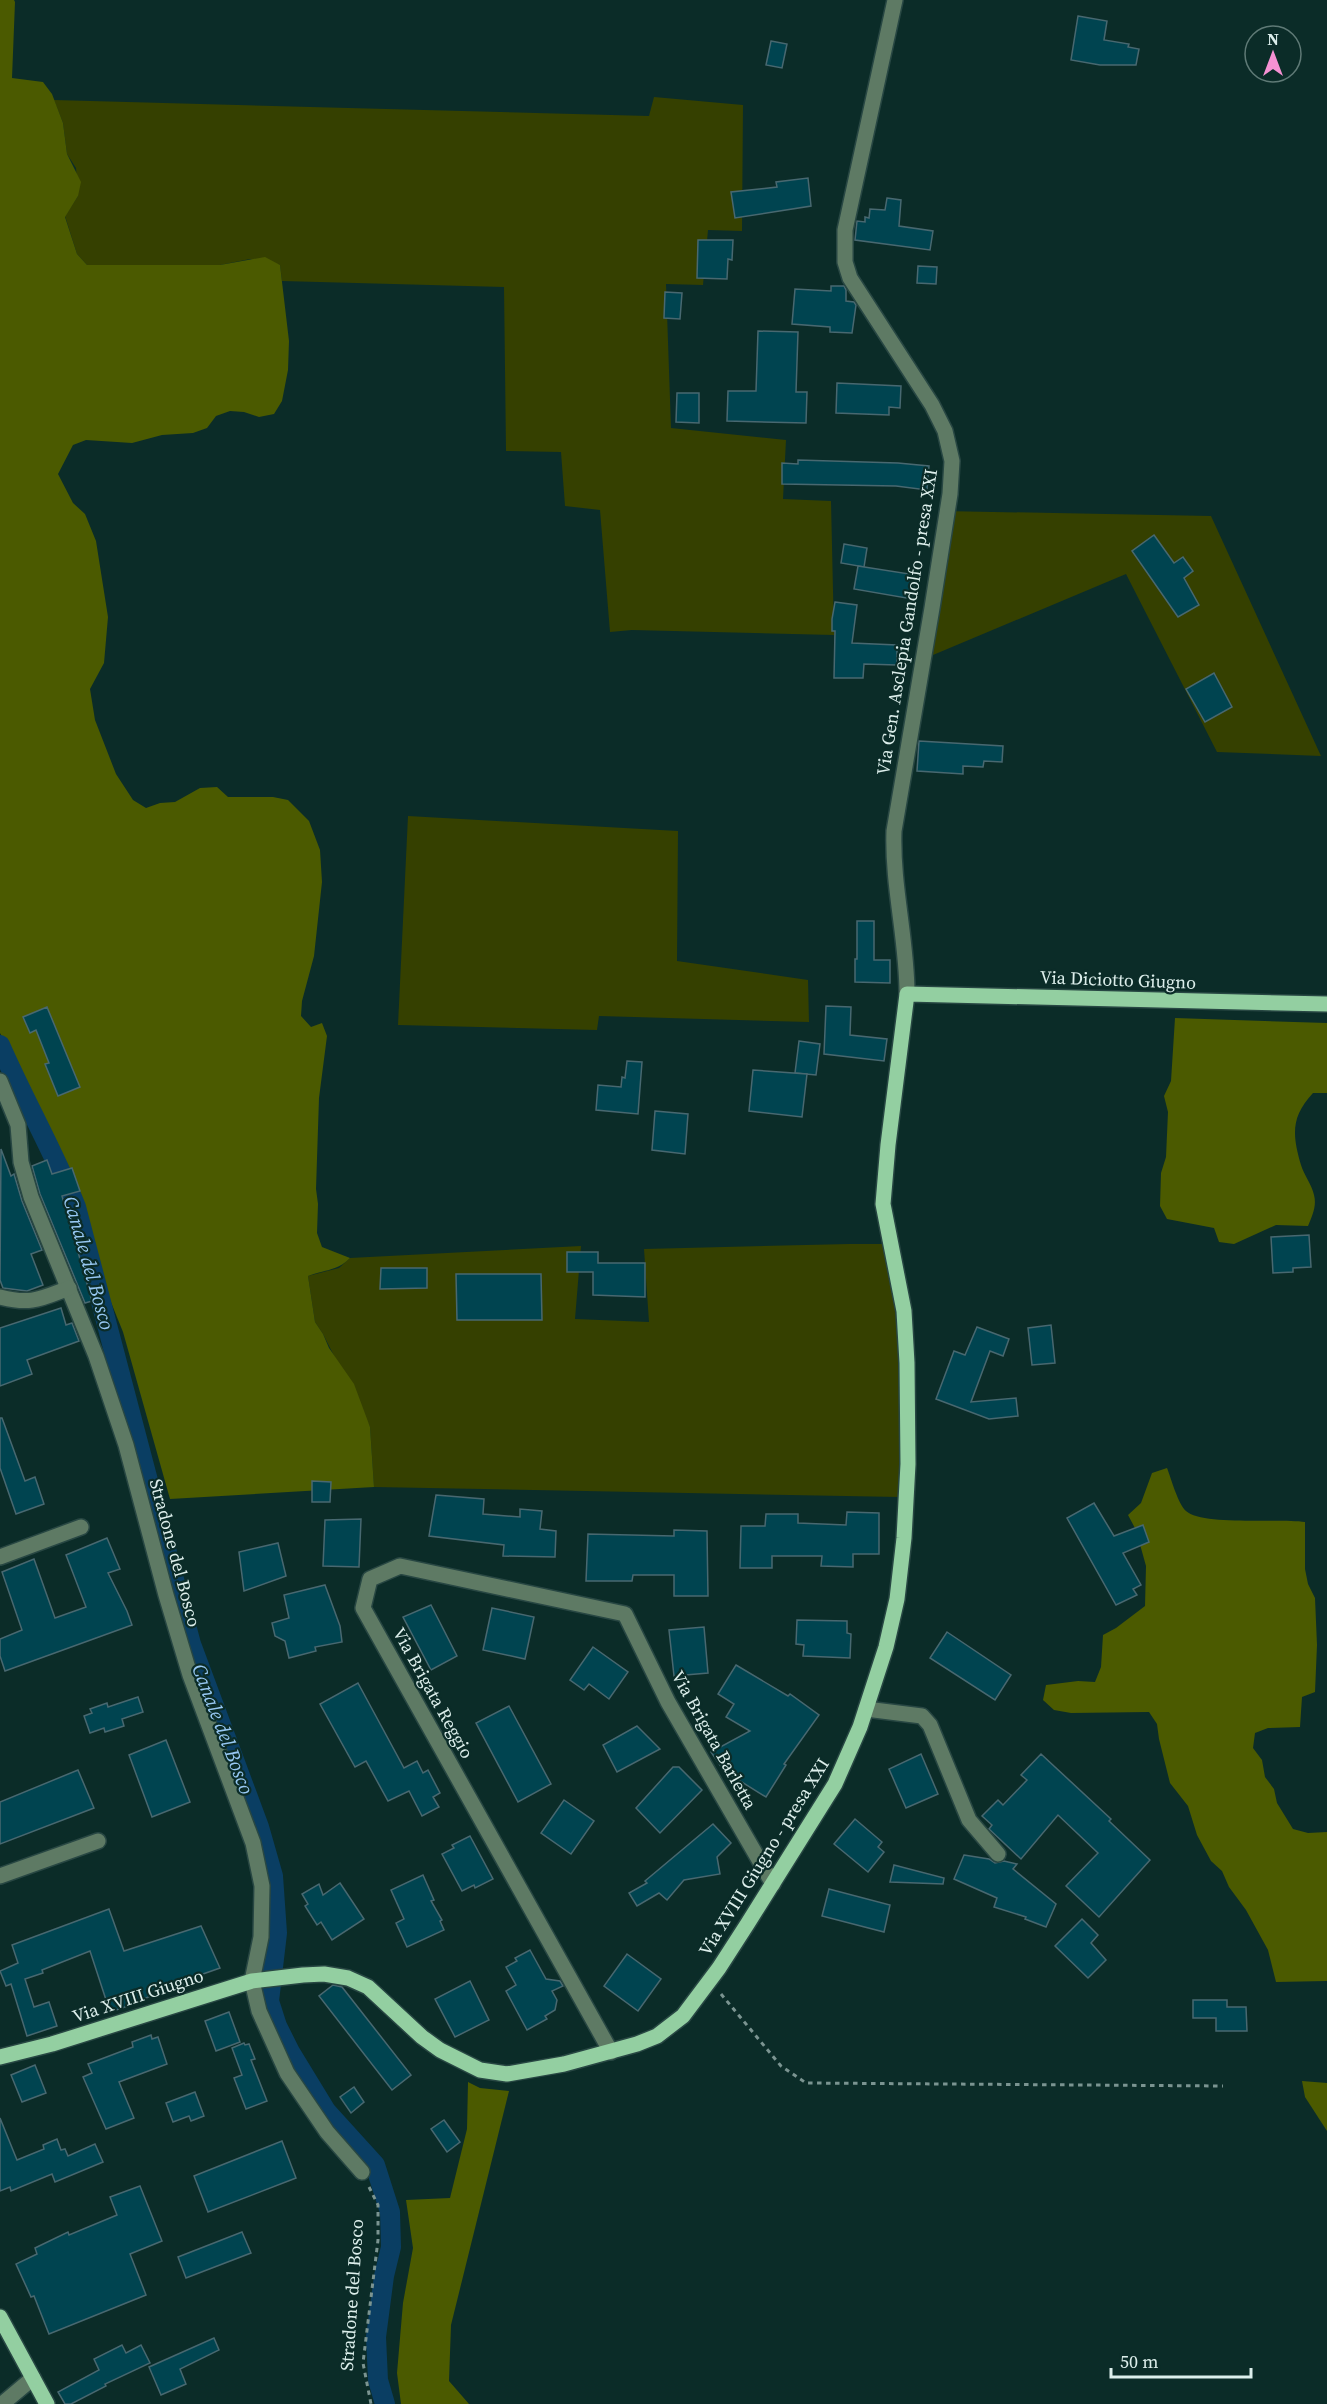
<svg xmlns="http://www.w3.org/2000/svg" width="1327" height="2404" viewBox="0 0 1327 2404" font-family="'Source Serif 4',serif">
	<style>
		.green { fill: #354000 }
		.forest { fill: #4b5a00 }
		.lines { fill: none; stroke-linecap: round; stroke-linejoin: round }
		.canal { stroke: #0a3e63; stroke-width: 20 }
		.building { fill: #004450; stroke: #486870; stroke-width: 1.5 }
		.minor-casing { stroke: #284743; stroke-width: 18 }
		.major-casing { stroke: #284743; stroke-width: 18 }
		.path { stroke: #7b9491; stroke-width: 3; stroke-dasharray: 4.5 4.5; stroke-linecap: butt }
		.minor { stroke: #5e7a64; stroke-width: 15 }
		.major { stroke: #93cfa1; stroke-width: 15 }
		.labels { text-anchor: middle; stroke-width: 4.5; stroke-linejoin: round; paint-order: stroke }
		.street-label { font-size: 18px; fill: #dceeeb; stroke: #0b2c28 }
		.water-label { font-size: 20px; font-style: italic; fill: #97c8f3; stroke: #0b2c28 }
	</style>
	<rect width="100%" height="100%" fill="#0b2c28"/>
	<g class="green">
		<polygon points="654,97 743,105 742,231 708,230 703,285 666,284 671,428 786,440 783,499 831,501 834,635 632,630 610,632 600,510 565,506 561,452 506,451 504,287 282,281 280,265 250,259 220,265 87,265 77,254 65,216 78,196 76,168 67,154 63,123 54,100 649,116"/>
		<polygon points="943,511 1211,516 1321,756 1217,752 1126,574 914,663"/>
		<polygon points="408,816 678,831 677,961 808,980 809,1022 599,1016 597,1030 398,1025"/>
		<polygon points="849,1244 888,1244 892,1287 900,1330 904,1400 900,1497 374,1487 370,1427 323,1334 315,1322 308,1276 339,1268 350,1258 581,1246 575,1319 649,1322 644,1249"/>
	</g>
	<g class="forest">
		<path d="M0,0H14L15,2L12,78L43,82L52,94L63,123L67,154L81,182L78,196L65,217L77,254L87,265H220L265,257L280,265L289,341L288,370L282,401L274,414L259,417L244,412L230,411L216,416L207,428L193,433L162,435L132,443L86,440L73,445L58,474L73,503L85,514L96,541L108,617L104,663L90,689L95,720L116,774L133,800L146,808L160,803L175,802L200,788L217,787L228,797H273L288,800L309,821L320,850L322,882L314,956L302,1001L301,1016L311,1027L322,1023L327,1036L319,1098L316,1189L318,1204L317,1233L322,1247L350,1258C336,1272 325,1269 308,1276L315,1322L323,1334L329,1348L354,1384L370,1427L374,1487L170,1499L123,1332L104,1285L66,1216L50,1174L40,1118L32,1093L0,1033Z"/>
		<path d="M1175,1018L1327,1023V1093H1313C1291,1117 1292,1134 1301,1165C1304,1175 1312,1185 1314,1195C1317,1206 1312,1216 1308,1226L1276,1225L1234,1244L1219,1242L1214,1228L1167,1219L1160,1206L1161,1173L1166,1157L1168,1112L1164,1096L1171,1081Z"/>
		<path d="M1167,1468C1171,1478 1178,1504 1186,1511C1202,1526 1279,1518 1305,1522V1569L1308,1584L1315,1598L1317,1645L1315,1692L1302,1697L1300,1727L1268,1728L1255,1733L1253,1748L1262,1760L1265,1777L1274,1789L1277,1803L1293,1829L1308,1833L1327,1832V1981L1276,1982L1268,1950L1246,1910L1229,1887L1222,1871L1211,1861L1197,1835L1188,1806L1170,1783L1159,1739L1157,1724L1149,1712L1071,1713L1054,1710L1043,1700L1046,1685L1078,1681L1095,1682L1101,1667L1103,1635L1116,1628L1145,1606L1146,1566L1136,1530L1128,1515L1141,1503L1152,1473Z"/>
		<polygon points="1302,2081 1327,2083 1327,2131 1305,2097"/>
		<polygon points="468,2082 480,2088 509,2091 451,2325 449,2381 469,2404 401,2404 397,2373 403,2303 413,2248 406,2200 450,2198 467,2129"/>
	</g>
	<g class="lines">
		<path class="canal" d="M0,1045C24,1100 54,1152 76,1207L191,1644L259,1827L273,1876L277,1933L269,2001L277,2026L290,2052L326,2111L375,2165L390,2212L391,2247L384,2276L376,2337L378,2380L385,2404"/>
	</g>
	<g class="building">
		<polygon points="1078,16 1107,21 1104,40 1129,44 1128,47 1139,49 1136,65 1100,65 1071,60"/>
		<polygon points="771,41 787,44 782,68 766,65"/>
		<polygon points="808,178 811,206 735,218 731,192 777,187 776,182"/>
		<polygon points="887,198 901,200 899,226 933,231 930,250 855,240 857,221 865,222 865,217 869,218 870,209 885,210"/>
		<polygon points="698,240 733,240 732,260 728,259 727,279 697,278"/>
		<polygon points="918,266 937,267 936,284 917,283"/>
		<polygon points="831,286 844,286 846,290 846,301 854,302 856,305 852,333 830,332 830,327 792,324 795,289 831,291"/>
		<polygon points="665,292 682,293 680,319 664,318"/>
		<polygon points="758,331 798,332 796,392 807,392 806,423 727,421 728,391 756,391"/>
		<polygon points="837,383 901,386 900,408 889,407 889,415 836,413"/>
		<polygon points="677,393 699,393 699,423 676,422"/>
		<polygon points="798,460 898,463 929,466 927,490 896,486 782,484 782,463 798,464"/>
		<polygon points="1154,535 1174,563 1183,557 1193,571 1184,578 1199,605 1178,617 1132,551"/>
		<polygon points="844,544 867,548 864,567 841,563"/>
		<polygon points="858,566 916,575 912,599 854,589"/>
		<polygon points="835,602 857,605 852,643 897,645 897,665 864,664 863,678 834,678 835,631 832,631 832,619"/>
		<polygon points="1214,673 1232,707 1205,722 1186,689"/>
		<polygon points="919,741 1003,746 1002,762 984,761 983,767 963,766 963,774 917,771"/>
		<polygon points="857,921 874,921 874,960 890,960 890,983 855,982 855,959 857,959"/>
		<polygon points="826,1006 851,1007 850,1035 887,1039 884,1061 824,1054"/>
		<polygon points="47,1007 80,1087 58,1096 45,1064 49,1063 36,1030 30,1033 23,1017"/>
		<polygon points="799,1041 820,1044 816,1075 795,1073"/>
		<polygon points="627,1061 642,1062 638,1114 596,1110 598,1085 621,1087 622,1077 625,1078"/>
		<polygon points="753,1070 807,1074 802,1117 749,1111"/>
		<polygon points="655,1111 688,1114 685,1154 652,1150"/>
		<polygon points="1,1149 11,1176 14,1174 22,1201 42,1250 31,1254 43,1285 27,1291 3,1288 0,1280"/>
		<polygon points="47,1160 52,1174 72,1168 80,1191 62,1196 92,1301 85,1303 40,1194 32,1166"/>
		<polygon points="1309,1235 1311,1267 1293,1268 1293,1272 1273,1273 1271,1237"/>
		<polygon points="567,1252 598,1252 598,1263 645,1263 645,1297 593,1295 593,1272 567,1272"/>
		<polygon points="381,1268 427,1268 427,1288 380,1289"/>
		<polygon points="456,1274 541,1274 542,1320 457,1320"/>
		<polygon points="61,1308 66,1325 72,1323 79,1341 27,1360 32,1374 0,1386 0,1328"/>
		<polygon points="1051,1325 1055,1363 1032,1365 1028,1328"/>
		<polygon points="977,1327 1009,1339 1003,1356 990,1351 971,1402 1016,1398 1018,1416 989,1419 936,1399 954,1351 965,1355"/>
		<polygon points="0,1418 2,1418 25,1481 35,1477 44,1504 16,1514 0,1468"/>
		<polygon points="312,1481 331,1482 330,1502 312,1502"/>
		<polygon points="436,1495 484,1499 483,1514 520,1517 520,1509 542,1511 540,1529 556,1531 555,1557 503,1556 504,1545 429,1536"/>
		<polygon points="1094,1503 1114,1536 1143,1525 1149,1542 1123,1553 1141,1585 1133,1589 1137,1595 1116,1605 1067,1518"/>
		<polygon points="847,1512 879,1513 879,1554 853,1554 853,1567 821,1566 822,1556 772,1556 772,1568 740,1568 741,1526 765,1526 766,1514 798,1514 798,1523 846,1525"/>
		<polygon points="361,1519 359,1567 323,1566 325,1520"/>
		<polygon points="674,1530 707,1531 708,1596 674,1596 674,1575 633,1575 632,1581 586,1581 588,1534 674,1536"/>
		<polygon points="107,1538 120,1569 108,1573 127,1611 132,1625 5,1671 0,1656 0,1639 22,1630 2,1572 34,1559 55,1618 86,1607 66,1555"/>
		<polygon points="278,1543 286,1576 244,1591 239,1552"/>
		<polygon points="325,1585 340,1626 342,1642 315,1647 316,1651 289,1658 285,1641 275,1636 272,1623 289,1618 284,1595"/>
		<polygon points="431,1605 457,1656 431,1670 403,1617"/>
		<polygon points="492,1608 534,1617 525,1659 483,1650"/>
		<polygon points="797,1620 847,1621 847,1633 851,1634 850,1658 803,1656 804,1645 796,1644"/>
		<polygon points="704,1627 708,1673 674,1676 669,1630"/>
		<polygon points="947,1632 1011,1675 995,1700 930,1658"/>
		<polygon points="593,1647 628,1672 609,1699 589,1684 584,1690 570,1680"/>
		<polygon points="736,1665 788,1696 790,1694 819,1715 784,1764 786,1765 766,1797 724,1771 711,1752 750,1731 726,1717 734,1704 718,1694"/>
		<polygon points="358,1683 404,1768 417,1761 423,1773 428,1770 440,1793 433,1797 439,1807 422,1816 409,1791 388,1801 366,1761 355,1767 320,1704"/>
		<polygon points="138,1697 143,1712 122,1719 124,1726 105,1732 104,1728 90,1733 84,1716 92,1713 90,1709 107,1703 108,1707"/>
		<polygon points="509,1706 551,1784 518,1802 476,1723"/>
		<polygon points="637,1726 660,1749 617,1772 603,1745"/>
		<polygon points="166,1740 190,1802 152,1817 129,1755"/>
		<polygon points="921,1754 938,1794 906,1808 889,1769"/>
		<polygon points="1041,1754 1111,1819 1109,1821 1150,1860 1099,1917 1066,1886 1098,1853 1058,1815 1021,1859 989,1829 992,1825 982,1816 998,1800 1003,1805 1027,1780 1021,1775"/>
		<polygon points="673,1767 679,1767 702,1790 660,1833 636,1808"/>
		<polygon points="78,1770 94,1808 0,1844 0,1802"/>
		<polygon points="564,1800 594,1821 571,1854 541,1833"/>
		<polygon points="855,1819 882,1842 878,1847 884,1852 868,1872 834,1844"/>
		<polygon points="713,1824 731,1843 717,1857 720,1874 684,1880 667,1900 659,1893 637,1906 629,1893 647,1883 645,1881"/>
		<polygon points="470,1836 493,1879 475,1888 474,1885 462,1891 442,1854 454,1848 452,1845"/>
		<polygon points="964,1855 989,1859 995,1863 1004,1861 1017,1864 1013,1869 1056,1904 1046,1927 1025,1919 1026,1917 994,1907 997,1898 954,1879"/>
		<polygon points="894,1865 944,1878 943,1884 890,1882"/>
		<polygon points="423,1875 434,1900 431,1901 442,1920 440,1921 444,1930 407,1947 396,1923 404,1919 391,1890"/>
		<polygon points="340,1883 364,1919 332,1940 321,1922 317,1925 305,1906 308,1904 302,1894 319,1884 323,1895"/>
		<polygon points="829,1889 890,1905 884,1932 822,1916"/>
		<polygon points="109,1909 124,1951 201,1926 220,1968 183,1981 184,1984 143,1999 143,2001 110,2012 90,1951 42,1970 43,1973 25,1979 34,2007 49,2002 57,2026 27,2036 11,1984 6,1986 0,1971 18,1963 12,1945"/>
		<polygon points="1082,1919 1098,1935 1091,1943 1106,1960 1088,1978 1055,1946"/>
		<polygon points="530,1950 546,1979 560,1981 563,1986 552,1991 557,2000 555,2010 545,2016 547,2019 527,2030 506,1991 516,1985 506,1967 517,1961 515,1958"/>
		<polygon points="627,1954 661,1979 638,2011 604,1986"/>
		<polygon points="470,1981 489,2020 455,2037 435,1999"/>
		<polygon points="333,1985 342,1987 411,2075 392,2090 319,1996"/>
		<polygon points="1193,2000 1227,2000 1227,2007 1246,2007 1247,2031 1216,2031 1216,2018 1193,2018"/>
		<polygon points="229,2012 240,2042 216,2051 205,2021"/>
		<polygon points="151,2035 152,2039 158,2037 167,2064 119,2082 134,2118 106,2129 83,2077 92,2073 88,2064 133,2047 132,2042"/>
		<polygon points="244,2043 245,2045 249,2044 255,2059 251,2060 267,2101 246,2109 234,2078 242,2075 232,2048"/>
		<polygon points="35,2065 46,2093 22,2102 11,2075"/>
		<polygon points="354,2087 364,2102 351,2113 340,2097"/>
		<polygon points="195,2092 204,2116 191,2121 189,2116 173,2122 166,2103"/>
		<polygon points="0,2118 17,2160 44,2149 43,2145 57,2139 61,2150 65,2149 68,2156 95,2144 103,2162 55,2182 52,2174 11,2191 10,2187 0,2191"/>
		<polygon points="444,2120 460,2142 447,2152 431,2129"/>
		<polygon points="282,2141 296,2178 208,2212 194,2176"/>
		<polygon points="140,2186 162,2241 130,2254 146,2295 49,2334 34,2296 31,2297 16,2264 37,2254 35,2248 68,2232 69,2235 117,2215 110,2197"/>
		<polygon points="242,2232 251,2253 186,2278 178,2257"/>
		<polygon points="214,2338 219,2350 180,2369 186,2384 161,2395 149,2367"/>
		<polygon points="122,2345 126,2353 141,2345 150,2363 105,2384 106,2386 71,2404 65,2404 58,2392 99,2370 94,2359"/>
	</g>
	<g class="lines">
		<g class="minor-casing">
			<g id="minor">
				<path d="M895,0L845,230V262L850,278L932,405L945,431L952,461L950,494L932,608L894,831C892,886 907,939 907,994"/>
				<polyline points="0,1081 18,1125 21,1162 31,1197 96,1356 126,1445 166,1595 190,1675 253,1843 262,1886 261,1937 252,1981 259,2011 287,2073 327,2132 362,2172"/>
				<path d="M0,1297C31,1305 40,1299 69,1288"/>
				<polyline points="0,1557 81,1527"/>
				<polyline points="866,1709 922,1716 930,1725 969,1820 998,1854"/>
				<polyline points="0,1876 98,1841"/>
				<polyline points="611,2052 363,1608 370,1579 400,1566 625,1614 668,1702 773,1884"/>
				<polyline points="2,2404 33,2378"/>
			</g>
		</g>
		<g class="major-casing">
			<g id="major">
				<polyline points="0,2057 52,2044 252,1981 303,1975 324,1974 348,1978 368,1987 422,2037 440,2050 480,2070 507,2074 564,2064 637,2044 657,2036 683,2016 719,1968 748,1923 835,1784 860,1727 886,1647 897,1599 904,1538 908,1464 907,1363 904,1311 883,1204 888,1145 907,994 1327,1004"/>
				<polyline points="0,2317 47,2404"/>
			</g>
		</g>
		<g class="path">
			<polyline points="721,1994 781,2066 806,2083 1223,2086"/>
			<polyline points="369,2187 378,2205 378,2240 363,2363 371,2404"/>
		</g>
		<use href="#minor" class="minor"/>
		<use href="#major" class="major"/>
	</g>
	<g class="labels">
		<g class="street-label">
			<text transform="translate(907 622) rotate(-81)" y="6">Via Gen. Asclepia Gandolfo - presa XXI</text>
			<text transform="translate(1118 980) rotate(2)" y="6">Via Diciotto Giugno</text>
			<text transform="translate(175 1553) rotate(75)" y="6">Stradone del Bosco</text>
			<text transform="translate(433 1693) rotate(61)" y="6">Via Brigata Reggio</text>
			<text transform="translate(714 1740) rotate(61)" y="6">Via Brigata Barletta</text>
			<text transform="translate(764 1857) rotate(-58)" y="6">Via XVIII Giugno - presa XXI</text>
			<text transform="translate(138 1996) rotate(-18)" y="6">Via XVIII Giugno</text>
			<text transform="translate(352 2295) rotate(-86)" y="6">Stradone del Bosco</text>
		</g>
		<g class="water-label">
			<text transform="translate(89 1263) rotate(74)" y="7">Canale del Bosco</text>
			<text transform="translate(223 1729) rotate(69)" y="7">Canale del Bosco</text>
		</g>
	</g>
	<g transform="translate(1273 54)"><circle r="28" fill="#0b2c28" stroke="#5f7a76" stroke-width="1.5"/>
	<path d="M0-4.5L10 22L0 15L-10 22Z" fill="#f591d3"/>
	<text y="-9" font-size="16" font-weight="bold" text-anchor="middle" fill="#dceeeb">N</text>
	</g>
	<path d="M1111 2368v9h140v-9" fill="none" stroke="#dceeeb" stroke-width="3"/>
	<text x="1120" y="2368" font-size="18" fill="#dceeeb" stroke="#0b2c28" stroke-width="4.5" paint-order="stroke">50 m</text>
</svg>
